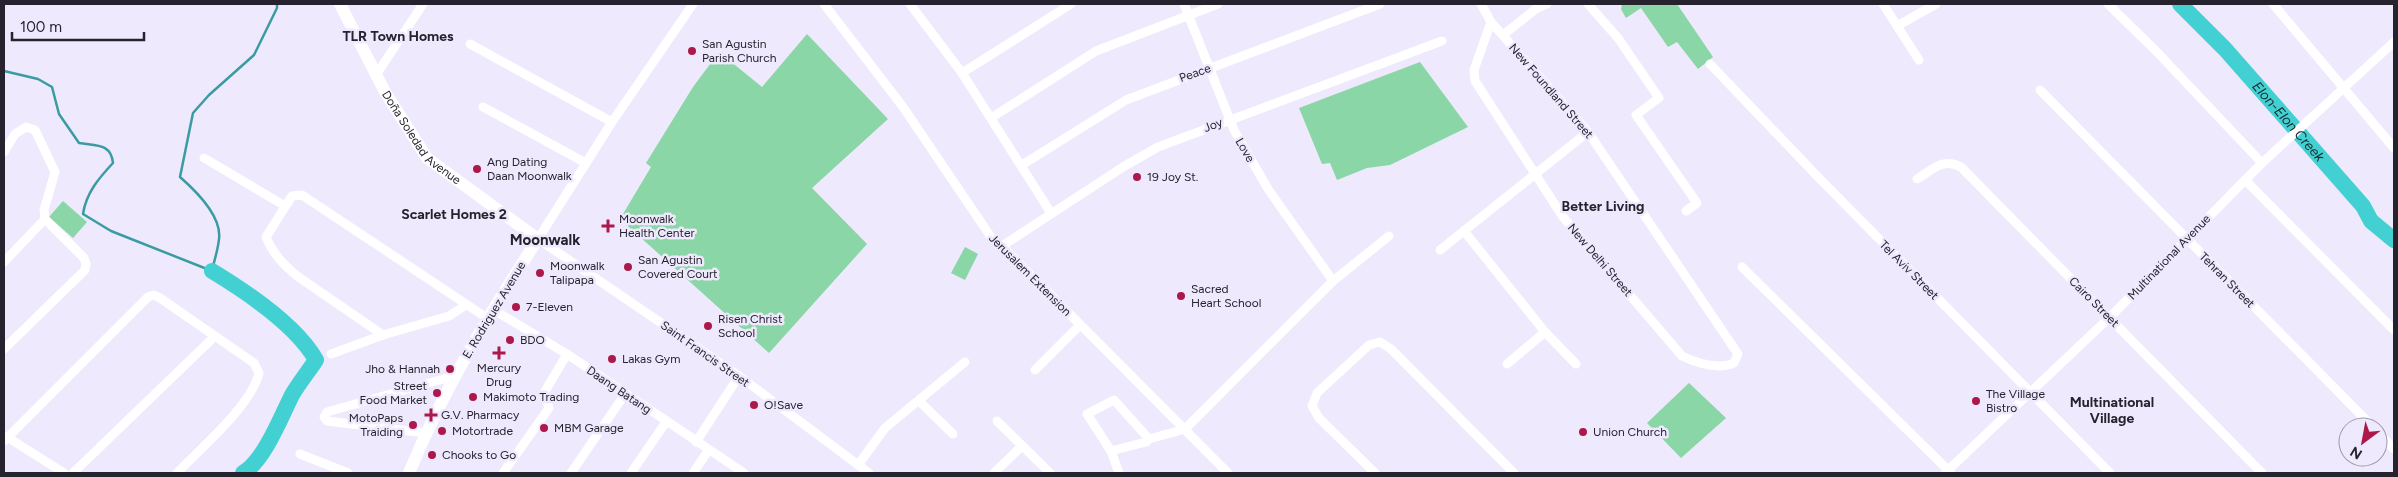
<svg xmlns="http://www.w3.org/2000/svg" width="2398" height="477" viewBox="0 0 2398 477" font-family="Figtree,sans-serif">
	<style>
		.green { fill: #8ad6a6 }
		.lines { fill: none; stroke-linecap: round; stroke-linejoin: round }
		.stream { stroke: #3a9ca2; stroke-width: 2.5 }
		.river { stroke: #43d0d3; stroke-width: 16 }
		.minor { stroke: #fff; stroke-width: 9 }
		.secondary { stroke: #fff; stroke-width: 12 }
		.poi-dot { fill: #ac184a; stroke: #eee9fc; stroke-width: 2 }
		.labels { text-anchor: middle; stroke-width: 5; stroke-linejoin: round; paint-order: stroke }
		.poi-label { font-size: 12px; fill: #26232f; stroke: #eee9fc; text-anchor: start }
		.street-label { font-size: 12px; fill: #26232f; stroke: #eee9fc }
		.neighbourhood-label { font-size: 14px; font-weight: bold; fill: #26232f; stroke: #eee9fc }
		.water-label { font-size: 14px; font-style: italic; fill: #172e2e; stroke: #eee9fc }
		.quarter-label { font-size: 15px; font-weight: bold; fill: #26232f; stroke: #eee9fc }
	</style>
	<rect width="100%" height="100%" fill="#eee9fc"/>
	<g class="green">
		<polygon points="1622,4 1677,4 1713,57 1698,69 1677,42 1668,47 1641,8 1626,18 1621,9"/>
		<polygon points="807,34 888,119 812,188 867,244 769,353 620,219 651,167 646,163 693,87 719,52 762,87"/>
		<polygon points="1420,62 1468,127 1390,165 1367,168 1337,180 1330,163 1322,164 1299,108"/>
		<polygon points="63,201 87,222 73,238 49,217"/>
		<polygon points="965,247 978,254 965,280 951,273"/>
		<polygon points="1689,383 1726,418 1681,458 1647,423"/>
	</g>
	<g class="lines">
		<path class="stream" d="M4,71L38,79L52,87L59,114L79,143C96,146 111,143 113,163C99,178 86,193 83,214L111,231L212,271C214,261 218,250 219,239C222,217 196,191 180,177L193,113L209,95L254,55L277,8V4"/>
		<g class="river">
			<path id="s1" d="M2180,4L2225,49L2363,206L2371,221L2394,240"/>
			<path d="M212,271C245,291 297,326 316,360C308,372 299,383 292,395C281,417 264,461 243,473"/>
		</g>
		<g class="minor">
			<polyline points="693,4 612,122 538,239 739,376 869,473"/>
			<polyline points="824,4 903,107 993,240 1002,246 1228,473"/>
			<polyline points="910,4 962,73 1051,213"/>
			<polyline points="1184,4 1234,130 1268,189 1333,281"/>
			<path d="M1481,4L1491,22L1588,132L1738,354L1734,363C1719,370 1697,363 1682,356L1563,217L1475,81L1474,70L1491,22"/>
			<polyline points="1588,4 1618,38 1659,98 1636,115 1697,203 1686,211"/>
			<polyline points="1883,4 1919,60"/>
			<polyline points="2108,4 2157,52 2262,163"/>
			<polyline points="2273,4 2394,148"/>
			<polyline points="1897,26 1936,4"/>
			<polyline points="1503,35 1537,8 1547,4"/>
			<polyline points="470,44 612,122"/>
			<polyline points="1710,64 1820,179 2110,473"/>
			<polyline points="962,73 1071,4"/>
			<polyline points="376,75 423,4"/>
			<polyline points="2040,90 2373,427"/>
			<polyline points="483,107 586,163"/>
			<polyline points="991,118 1096,51 1218,4"/>
			<polyline points="4,152 15,134 26,127 35,130 55,172 44,210 45,219 84,258 86,264 85,270 4,349"/>
			<polyline points="204,158 285,206"/>
			<polyline points="1022,165 1126,100 1380,4"/>
			<path d="M1917,179C1932,170 1943,157 1961,167L2262,473"/>
			<polyline points="2245,180 2394,330"/>
			<polyline points="1464,231 1545,332 1576,364"/>
			<polyline points="1002,246 1123,167 1158,147 1442,41"/>
			<polyline points="1440,250 1588,132"/>
			<polyline points="4,262 45,219"/>
			<polyline points="1742,267 1951,473"/>
			<polyline points="492,309 567,354 744,473"/>
			<path d="M383,335L297,276C284,265 273,254 266,237L292,196L302,195L487,318"/>
			<polyline points="331,354 383,335 449,316 466,305"/>
			<polyline points="1507,364 1545,332"/>
			<polyline points="1035,370 1080,325"/>
			<polyline points="919,401 953,434"/>
			<polyline points="997,421 1050,473"/>
			<polyline points="426,433 327,421 324,417 327,412 454,376"/>
			<polyline points="2378,433 2394,449"/>
			<polyline points="7,437 64,473"/>
			<path d="M4,441L148,297L154,295L160,298L254,363L259,373C251,406 201,448 177,473"/>
			<polyline points="696,442 739,376"/>
			<polyline points="1111,451 1146,442 1149,439 1185,429 1333,281 1389,236"/>
			<polyline points="300,454 348,473"/>
			<polyline points="858,465 885,428 965,362"/>
			<polyline points="73,473 214,337"/>
			<polyline points="503,473 549,408 544,393 567,354"/>
			<polyline points="571,473 625,394"/>
			<polyline points="631,473 666,422"/>
			<polyline points="693,473 708,451"/>
			<polyline points="994,473 1022,446"/>
			<polyline points="1119,473 1111,451 1087,414 1114,400 1149,439"/>
			<polyline points="1375,473 1319,418 1312,406 1317,393 1369,345 1380,342 1391,349 1514,473"/>
			<polyline points="1945,473 2110,317 2262,163 2394,42"/>
		</g>
		<path class="secondary" id="s2" d="M340,4L385,92L427,158L538,239C489,314 443,390 409,473"/>
	</g>
	<g class="poi-dot">
		<circle cx="692" cy="51" r="5"/>
		<circle cx="477" cy="169" r="5"/>
		<circle cx="1137" cy="177" r="5"/>
		<path d="M605.5 218.5h5v5h5v5h-5v5h-5v-5h-5v-5h5z"/>
		<circle cx="628" cy="267" r="5"/>
		<circle cx="540" cy="273" r="5"/>
		<circle cx="1181" cy="296" r="5"/>
		<circle cx="516" cy="307" r="5"/>
		<circle cx="708" cy="326" r="5"/>
		<circle cx="510" cy="340" r="5"/>
		<path d="M496.5 345.5h5v5h5v5h-5v5h-5v-5h-5v-5h5z"/>
		<circle cx="612" cy="359" r="5"/>
		<circle cx="450" cy="369" r="5"/>
		<circle cx="437" cy="393" r="5"/>
		<circle cx="473" cy="397" r="5"/>
		<circle cx="1976" cy="401" r="5"/>
		<circle cx="754" cy="405" r="5"/>
		<path d="M428.5 407.5h5v5h5v5h-5v5h-5v-5h-5v-5h5z"/>
		<circle cx="413" cy="425" r="5"/>
		<circle cx="544" cy="428" r="5"/>
		<circle cx="442" cy="431" r="5"/>
		<circle cx="1583" cy="432" r="5"/>
		<circle cx="432" cy="455" r="5"/>
	</g>
	<g class="labels">
		<g class="poi-label">
			<text x="702" y="48">San Agustin<tspan x="702" dy="14">Parish Church</tspan></text>
			<text x="487" y="166">Ang Dating<tspan x="487" dy="14">Daan Moonwalk</tspan></text>
			<text x="1147" y="181">19 Joy St.</text>
			<text x="619" y="223">Moonwalk<tspan x="619" dy="14">Health Center</tspan></text>
			<text x="638" y="264">San Agustin<tspan x="638" dy="14">Covered Court</tspan></text>
			<text x="550" y="270">Moonwalk<tspan x="550" dy="14">Talipapa</tspan></text>
			<text x="1191" y="293">Sacred<tspan x="1191" dy="14">Heart School</tspan></text>
			<text x="526" y="311">7-Eleven</text>
			<text x="718" y="323">Risen Christ<tspan x="718" dy="14">School</tspan></text>
			<text x="520" y="344">BDO</text>
			<text x="622" y="363">Lakas Gym</text>
			<text x="499" y="372" text-anchor="middle">Mercury<tspan x="499" dy="14">Drug</tspan></text>
			<text x="440" y="373" text-anchor="end">Jho &amp; Hannah</text>
			<text x="427" y="390" text-anchor="end">Street<tspan x="427" dy="14">Food Market</tspan></text>
			<text x="1986" y="398">The Village<tspan x="1986" dy="14">Bistro</tspan></text>
			<text x="483" y="401">Makimoto Trading</text>
			<text x="764" y="409">O!Save</text>
			<text x="441" y="419">G.V. Pharmacy</text>
			<text x="403" y="422" text-anchor="end">MotoPaps<tspan x="403" dy="14">Traiding</tspan></text>
			<text x="554" y="432">MBM Garage</text>
			<text x="452" y="435">Motortrade</text>
			<text x="1593" y="436">Union Church</text>
			<text x="442" y="459">Chooks to Go</text>
		</g>
		<g class="street-label">
			<text transform="translate(1195 73) rotate(-20)" y="4">Peace</text>
			<text transform="translate(1551 91) rotate(49)" y="4">New Foundland Street</text>
			<text transform="translate(1213 125) rotate(-21)" y="4">Joy</text>
			<text dy="4" stroke="none"><textPath href="#s2" startOffset="158">Doña Soledad Avenue</textPath></text>
			<text transform="translate(1245 150) rotate(60)" y="4">Love</text>
			<text transform="translate(2169 257) rotate(-46)" y="4">Multinational Avenue</text>
			<text transform="translate(1600 260) rotate(49)" y="4">New Delhi Street</text>
			<text transform="translate(1909 270) rotate(45)" y="4">Tel Aviv Street</text>
			<text transform="translate(1030 275) rotate(45)" y="4">Jerusalem Extension</text>
			<text transform="translate(2227 280) rotate(45)" y="4">Tehran Street</text>
			<text transform="translate(2094 302) rotate(45)" y="4">Cairo Street</text>
			<text transform="translate(494 310) rotate(-59)" y="4">E. Rodriguez Avenue</text>
			<text transform="translate(705 354) rotate(35)" y="4">Saint Francis Street</text>
			<text transform="translate(619 390) rotate(34)" y="4">Daang Batang</text>
		</g>
		<g class="neighbourhood-label">
			<text x="398" y="41">TLR Town Homes</text>
			<text x="1603" y="211">Better Living</text>
			<text x="454" y="219">Scarlet Homes 2</text>
			<text x="2112" y="407">Multinational<tspan x="2112" dy="16">Village</tspan></text>
		</g>
		<g class="water-label">
			<text dy="5" stroke="none"><textPath href="#s1" startOffset="160">Elon-Elon Creek</textPath></text>
		</g>
		<g class="quarter-label">
			<text x="545" y="245">Moonwalk</text>
		</g>
	</g>
	<rect width="2398" height="477" fill="none" stroke="#26232f" stroke-width="10"/>
	<g transform="translate(2363 442) rotate(212)"><circle r="24" fill="#eee9fc" stroke="#9e9aaa"/>
	<path d="M0-4L9 19L0 12L-9 19Z" fill="#ac184a"/>
	<text y="-8" font-size="14" font-weight="bold" text-anchor="middle" fill="#26232f">N</text>
	</g>
	<path d="M12 32v8h132v-8" fill="none" stroke="#26232f" stroke-width="2.5"/>
	<text x="20" y="32" font-size="15" fill="#26232f" stroke="#eee9fc" stroke-width="4" paint-order="stroke">100 m</text>
</svg>
